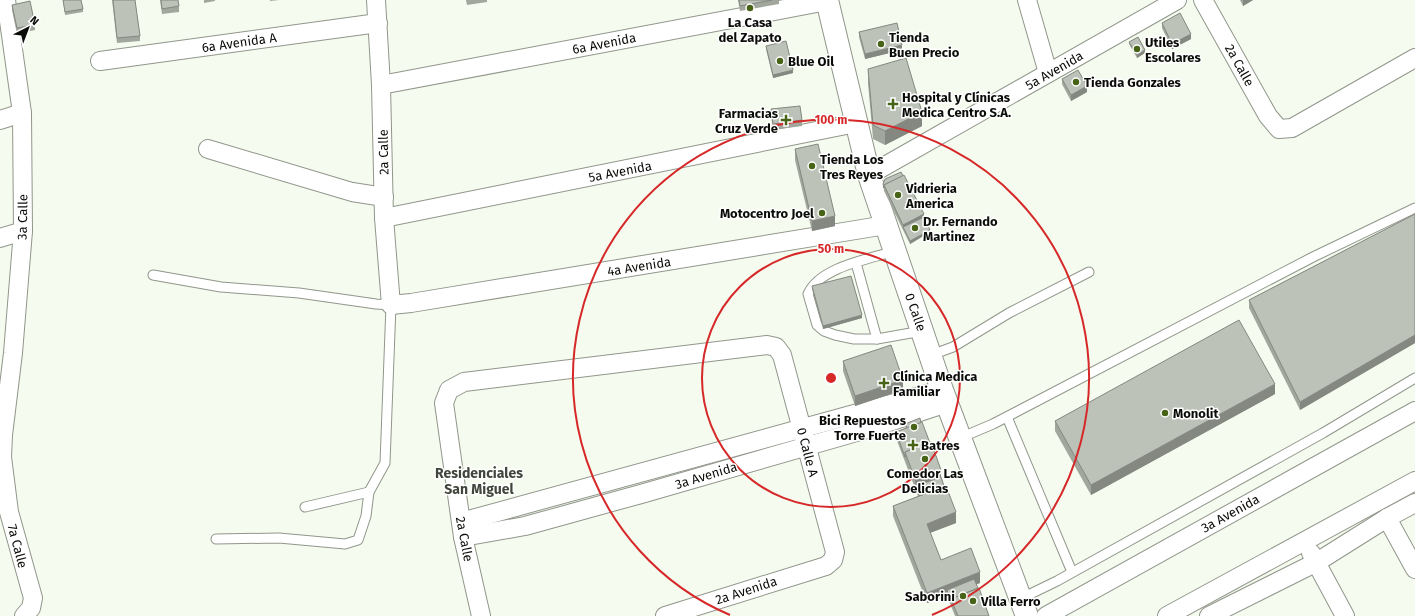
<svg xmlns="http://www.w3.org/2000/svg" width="1415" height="616" viewBox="0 0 1415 616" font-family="'Fira Sans',sans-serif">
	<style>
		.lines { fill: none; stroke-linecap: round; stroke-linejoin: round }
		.lane-casing { stroke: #91968b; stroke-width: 11 }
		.street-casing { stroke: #91968b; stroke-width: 20 }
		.primary-casing { stroke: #91968b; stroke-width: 24 }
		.lane { stroke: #fff; stroke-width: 9 }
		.street { stroke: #fff; stroke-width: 18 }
		.primary { stroke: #fff; stroke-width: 22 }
		.wall { fill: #a2a79d }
		.shaded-wall { fill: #848880 }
		.building { fill: #bcc2b7; stroke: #848880 }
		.ring { fill: none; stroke: #d62828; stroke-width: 2 }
		.poi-dot { fill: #466317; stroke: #fff; stroke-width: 1.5 }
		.labels { text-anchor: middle; stroke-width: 3; stroke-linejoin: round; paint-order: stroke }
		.poi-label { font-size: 13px; font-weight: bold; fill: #0a0c08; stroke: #fff; text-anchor: start }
		.street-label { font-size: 13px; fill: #0a0c08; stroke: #fff }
		.neighbourhood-label { font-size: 14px; font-weight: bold; fill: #41463d; stroke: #fff }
		.centre { fill: #d62828; stroke: #fff; stroke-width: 2 }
		.ring-label { font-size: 12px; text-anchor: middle; font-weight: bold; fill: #d62828; stroke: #fff; stroke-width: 3; stroke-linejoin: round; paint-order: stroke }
	</style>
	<rect width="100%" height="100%" fill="#f5fbef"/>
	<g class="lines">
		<g class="lane-casing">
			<g id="lane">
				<path d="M895,251C869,259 820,267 808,294L817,325L824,331L835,335L854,339H877L922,331"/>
				<polyline points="856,263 877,339"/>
				<polyline points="153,275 221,287 299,293 376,304 391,305 385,463 369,492 366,516 358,540 345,544 279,538 216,539"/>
				<polyline points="931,355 953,347 1009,313 1089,272"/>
				<polyline points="1007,417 1072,572"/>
				<polyline points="960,438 993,424 1313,257 1415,208"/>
				<polyline points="305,507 369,492"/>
				<polyline points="1020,599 1057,581 1323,433 1415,378"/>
			</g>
		</g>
		<g class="street-casing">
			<g id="street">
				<polyline points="6,0 22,113 23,231 13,353 3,435 2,457 9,512 33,598 31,608 24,616"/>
				<polyline points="376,0 381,85 384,218 391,305 411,303 886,225"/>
				<polyline points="1027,0 1048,73"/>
				<polyline points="1203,0 1268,116 1279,129 1292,128 1415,58"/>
				<polyline points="100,61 378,23"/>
				<polyline points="381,85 827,1"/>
				<polyline points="0,120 22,113"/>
				<polyline points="208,149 352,192 384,197"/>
				<polyline points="869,175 1177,0"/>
				<polyline points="384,218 856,123"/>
				<polyline points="0,238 23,231"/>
				<polyline points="1387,518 1415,569"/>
				<polyline points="461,522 942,390"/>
				<polyline points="463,537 525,526 641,494 874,427 947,403"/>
				<polyline points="1311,553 1345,616"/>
				<polyline points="481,616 463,537 444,403 449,390 464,382 767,345 776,347 782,355 835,552 833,560 826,566 665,616"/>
				<polyline points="1046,616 1415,411"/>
				<polyline points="1167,616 1415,481"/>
				<polyline points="1209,616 1317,562 1387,518 1415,503"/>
			</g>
		</g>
		<g class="primary-casing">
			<polyline id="primary" points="827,0 869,175 942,390 1027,616"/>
		</g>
		<use href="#lane" class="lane"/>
		<use href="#street" class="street"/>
		<use href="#primary" class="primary"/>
	</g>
	<g class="wall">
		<polygon points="63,0 83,9 83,12 65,15"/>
		<polygon points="112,0 135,0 140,36 140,41 117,43"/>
		<polygon points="160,0 178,0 179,6 179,12 162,14"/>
		<polygon points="204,0 215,0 215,1 204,3"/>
		<polygon points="270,0 279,0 270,1"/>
		<polygon points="466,0 487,0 487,2 467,5"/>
		<polygon points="738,0 779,0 779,4 740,11"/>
		<polygon points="1240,0 1253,0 1243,6"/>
		<polygon points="12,5 35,25 35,30 17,34 12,10"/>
		<polygon points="1162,23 1191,39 1172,49 1162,28"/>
		<polygon points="859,32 902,50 865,59 859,37"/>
		<polygon points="1129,42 1145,53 1137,58 1129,44"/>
		<polygon points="766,46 793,73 773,78 766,49"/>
		<polygon points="868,69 922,126 885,145 873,139 868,83"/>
		<polygon points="1062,79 1087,92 1071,101 1062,84"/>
		<polygon points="771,109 802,120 802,126 773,130 771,115"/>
		<polygon points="795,149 835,226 812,231 795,160"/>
		<polygon points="883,184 924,217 930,232 910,244 903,230 884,191"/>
		<polygon points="1415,214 1415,343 1300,410 1249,308 1249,300"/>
		<polygon points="812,286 862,318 823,329 812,289"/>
		<polygon points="843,361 903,390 855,406 843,371"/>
		<polygon points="1275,394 1091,495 1055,431 1055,421"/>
		<polygon points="905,424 941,477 956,523 930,533 941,560 980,583 976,584 989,616 955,616 947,596 927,603 893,516 893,506 918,496 896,438 896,432 906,428"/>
	</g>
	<g class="shaded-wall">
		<polygon points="1243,0 1253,0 1243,6"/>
		<polygon points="1191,34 1191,39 1172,49 1172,44"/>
		<polygon points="902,45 902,50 865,59 865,54"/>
		<polygon points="1145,50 1145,53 1137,58 1137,55"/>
		<polygon points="793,70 793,73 773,78 773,75"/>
		<polygon points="1087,86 1087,92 1071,101 1071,95"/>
		<polygon points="922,112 922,126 885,145 885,131"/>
		<polygon points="924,214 924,220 903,227 903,225"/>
		<polygon points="835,216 835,226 812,231 812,221"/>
		<polygon points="930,230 930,232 910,244 910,241"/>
		<polygon points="862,315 862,318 823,329 823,326"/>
		<polygon points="1415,335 1415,343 1300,410 1300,402"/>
		<polygon points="903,380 903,390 855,406 855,396"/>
		<polygon points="1275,384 1275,394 1091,495 1091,485"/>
		<polygon points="941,470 941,480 915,486 915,489 915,479"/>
		<polygon points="956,512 956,523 927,534 927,524"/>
		<polygon points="980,572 980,583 949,595 947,590 947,596 927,603 927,593"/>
	</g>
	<g class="building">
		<polygon points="63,0 81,0 83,9 65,12"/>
		<polygon points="113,0 135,0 140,36 117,38"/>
		<polygon points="161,0 178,0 179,6 162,9"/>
		<polygon points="739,0 772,0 740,6"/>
		<polygon points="30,1 35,25 17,28 12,5"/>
		<polygon points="1180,13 1191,34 1172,44 1162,23"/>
		<polygon points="897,23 902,45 865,54 859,32"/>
		<polygon points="1138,37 1145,50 1137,55 1129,42"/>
		<polygon points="786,41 793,70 773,75 766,46"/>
		<polygon points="906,58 922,112 885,131 873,125 868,69"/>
		<polygon points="1078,70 1087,86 1071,95 1062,79"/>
		<polygon points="800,106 802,120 773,124 771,109"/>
		<polygon points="818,144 835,216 812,221 795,149"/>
		<polygon points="901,172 903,176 884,185 884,188 883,184 885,179"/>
		<polygon points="904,175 924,214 903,225 884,185"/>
		<polygon points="1415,214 1415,335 1300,402 1249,300"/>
		<polygon points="924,217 930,230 910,241 903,227"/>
		<polygon points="851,276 862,315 823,326 812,286"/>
		<polygon points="1239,320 1275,384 1091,485 1055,421"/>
		<polygon points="891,345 903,380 855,396 843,361"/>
		<polygon points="920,418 921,423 907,428 905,424"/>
		<polygon points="922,422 930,443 905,452 905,457 896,432"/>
		<polygon points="931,442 941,470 915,479 905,452"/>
		<polygon points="941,477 944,486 919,496 915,486"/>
		<polygon points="946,486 956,512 927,524 941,560 971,548 980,572 927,593 893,506"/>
		<polygon points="974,579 978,588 951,599 951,601 947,590"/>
		<polygon points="979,588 989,616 958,616 951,599"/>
	</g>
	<g class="ring">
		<circle cx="831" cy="378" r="129"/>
		<path d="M730 615A258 258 0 1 1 932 615"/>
	</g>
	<g class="poi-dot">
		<circle cx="750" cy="8" r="4"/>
		<circle cx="881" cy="44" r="4"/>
		<circle cx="1137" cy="49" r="4"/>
		<circle cx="780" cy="61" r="4"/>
		<circle cx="1076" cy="82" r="4"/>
		<path d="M891 98h4v4h4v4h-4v4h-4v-4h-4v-4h4z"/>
		<path d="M784 114h4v4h4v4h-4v4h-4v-4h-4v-4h4z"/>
		<circle cx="812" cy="166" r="4"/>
		<circle cx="898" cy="195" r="4"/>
		<circle cx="822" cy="213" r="4"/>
		<circle cx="915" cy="228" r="4"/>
		<path d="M882 377h4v4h4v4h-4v4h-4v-4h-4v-4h4z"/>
		<circle cx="1165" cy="413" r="4"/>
		<circle cx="914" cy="427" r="4"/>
		<path d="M911 439h4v4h4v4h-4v4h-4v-4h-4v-4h4z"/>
		<circle cx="925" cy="459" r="4"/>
		<circle cx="963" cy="596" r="4"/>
		<circle cx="973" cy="601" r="4"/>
	</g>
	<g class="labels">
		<g class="poi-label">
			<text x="750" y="27" text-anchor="middle">La Casa<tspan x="750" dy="15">del Zapato</tspan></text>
			<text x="889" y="42">Tienda<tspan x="889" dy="15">Buen Precio</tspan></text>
			<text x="1145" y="47">Utiles<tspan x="1145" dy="15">Escolares</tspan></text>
			<text x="788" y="66">Blue Oil</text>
			<text x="1084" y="87">Tienda Gonzales</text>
			<text x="902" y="102">Hospital y Clínicas<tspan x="902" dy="15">Medica Centro S.A.</tspan></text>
			<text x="778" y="118" text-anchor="end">Farmacias<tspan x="778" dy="15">Cruz Verde</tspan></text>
			<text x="820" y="164">Tienda Los<tspan x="820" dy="15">Tres Reyes</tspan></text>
			<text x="906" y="193">Vidrieria<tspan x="906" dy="15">America</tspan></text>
			<text x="814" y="218" text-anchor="end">Motocentro Joel</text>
			<text x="923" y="226">Dr. Fernando<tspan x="923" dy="15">Martinez</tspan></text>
			<text x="893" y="381">Clínica Medica<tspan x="893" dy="15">Familiar</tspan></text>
			<text x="1173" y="418">Monolit</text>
			<text x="906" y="425" text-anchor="end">Bici Repuestos<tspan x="906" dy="15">Torre Fuerte</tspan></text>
			<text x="921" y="450">Batres</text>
			<text x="925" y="478" text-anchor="middle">Comedor Las<tspan x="925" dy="15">Delicias</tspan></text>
			<text x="955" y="601" text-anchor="end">Saborini</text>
			<text x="981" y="606">Villa Ferro</text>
		</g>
		<g class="street-label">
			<text transform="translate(239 42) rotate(-8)" y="5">6a Avenida A</text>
			<text transform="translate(604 43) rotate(-11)" y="5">6a Avenida</text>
			<text transform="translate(1240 65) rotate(61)" y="5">2a Calle</text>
			<text transform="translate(1054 70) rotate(-30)" y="5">5a Avenida</text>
			<text transform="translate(383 152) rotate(-91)" y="5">2a Calle</text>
			<text transform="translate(620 171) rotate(-11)" y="5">5a Avenida</text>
			<text transform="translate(22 217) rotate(-89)" y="5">3a Calle</text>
			<text transform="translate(639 266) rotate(-9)" y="5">4a Avenida</text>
			<text transform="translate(916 312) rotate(71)" y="5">0 Calle</text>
			<text transform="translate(808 452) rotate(75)" y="5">0 Calle A</text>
			<text transform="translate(706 475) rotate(-17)" y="5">3a Avenida</text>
			<text transform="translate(1230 513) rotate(-29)" y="5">3a Avenida</text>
			<text transform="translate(465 539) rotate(79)" y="5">2a Calle</text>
			<text transform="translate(18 546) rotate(75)" y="5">7a Calle</text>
			<text transform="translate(746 590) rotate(-18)" y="5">2a Avenida</text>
		</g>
		<g class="neighbourhood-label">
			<text x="479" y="478">Residenciales<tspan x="479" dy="16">San Miguel</tspan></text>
		</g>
	</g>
	<circle cx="831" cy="378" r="6" class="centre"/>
	<g class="ring-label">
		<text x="831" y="124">100 m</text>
		<text x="831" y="253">50 m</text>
	</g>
	<g transform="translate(28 28) rotate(42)" stroke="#ffffff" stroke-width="3" paint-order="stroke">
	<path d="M0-3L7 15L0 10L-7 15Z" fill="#0a0c08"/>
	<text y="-6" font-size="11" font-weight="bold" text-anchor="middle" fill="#0a0c08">N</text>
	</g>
</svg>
